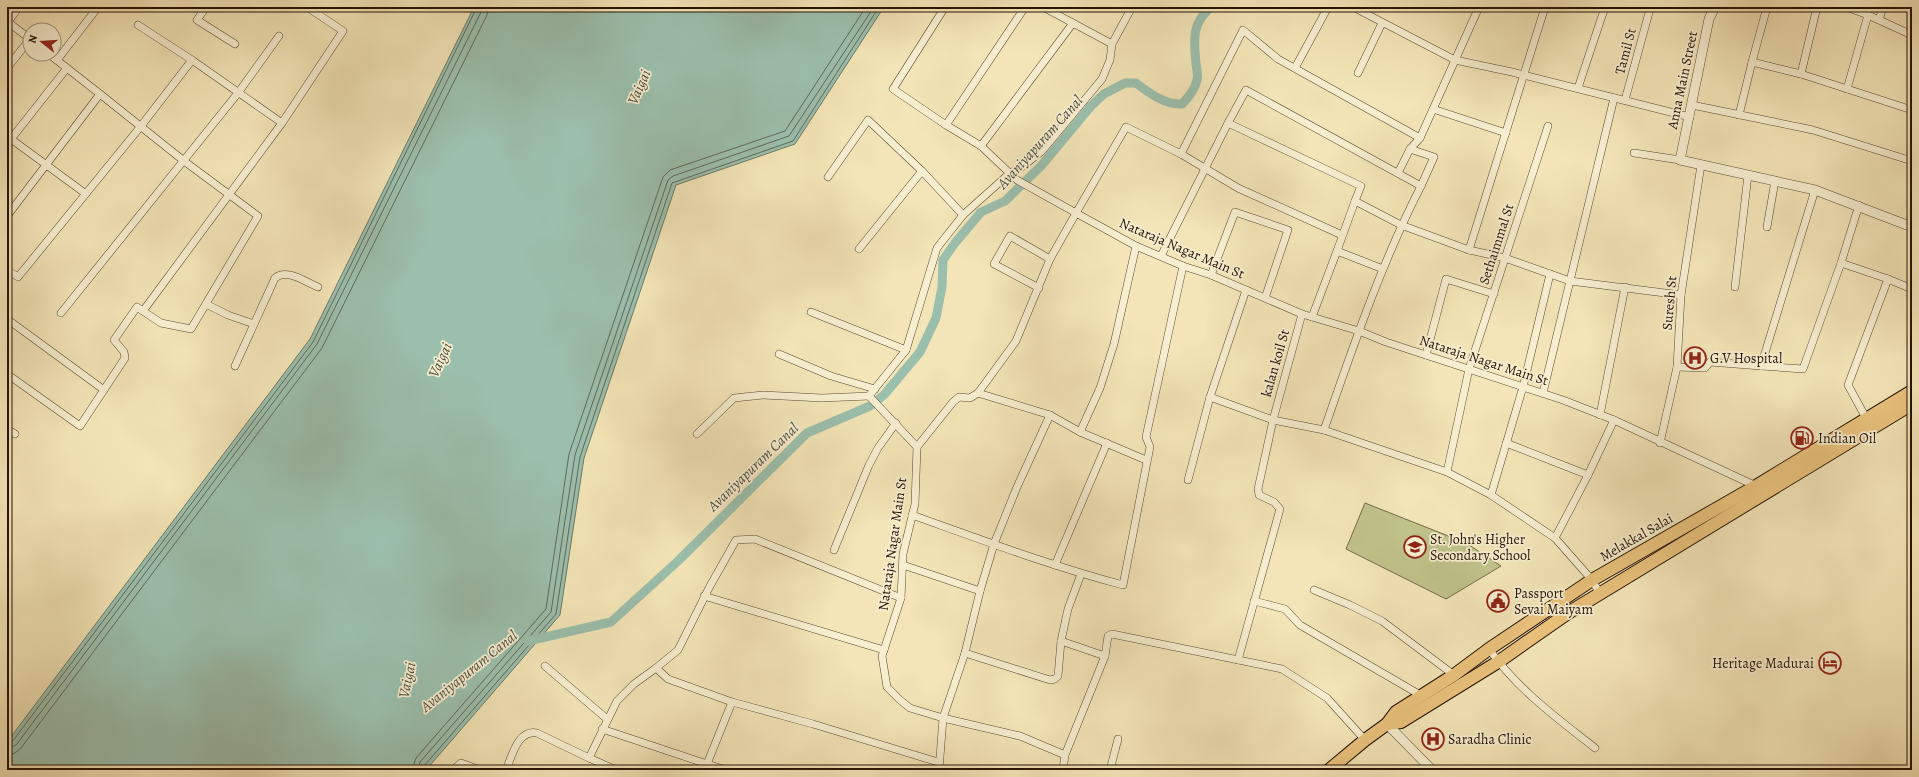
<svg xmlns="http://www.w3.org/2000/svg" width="1919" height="777" viewBox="0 0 1919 777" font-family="Alegreya,serif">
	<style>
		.green { fill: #c0c38a; stroke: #726b48 }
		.water { fill: #9bbfad; stroke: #6c7a6a }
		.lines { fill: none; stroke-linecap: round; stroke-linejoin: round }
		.shore { stroke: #60695a; stroke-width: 1 }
		.canal { stroke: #9bbfad; stroke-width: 9 }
		.minor-casing { stroke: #584832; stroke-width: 8 }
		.tertiary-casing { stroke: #584832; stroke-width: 10 }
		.primary-casing { stroke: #251306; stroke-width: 14 }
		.minor { stroke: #f7eed0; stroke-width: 7 }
		.tertiary { stroke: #f7eed0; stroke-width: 9 }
		.primary { stroke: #eac27c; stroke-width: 12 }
		.labels { text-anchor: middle; stroke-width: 3.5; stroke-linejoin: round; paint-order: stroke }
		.street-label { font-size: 14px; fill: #251306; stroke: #f7eed0 }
		.poi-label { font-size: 14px; fill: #251306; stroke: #f7eed0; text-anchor: start }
		.water-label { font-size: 15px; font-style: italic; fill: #4e4f40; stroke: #f7eed0 }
	</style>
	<rect width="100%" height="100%" fill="#f3e5b7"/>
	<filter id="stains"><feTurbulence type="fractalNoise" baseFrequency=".005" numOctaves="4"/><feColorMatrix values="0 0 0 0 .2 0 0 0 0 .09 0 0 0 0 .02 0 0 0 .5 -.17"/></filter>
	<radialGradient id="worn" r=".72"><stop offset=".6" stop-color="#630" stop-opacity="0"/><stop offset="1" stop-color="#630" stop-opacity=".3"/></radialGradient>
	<polygon class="green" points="1365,503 1466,543 1501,566 1446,599 1346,549"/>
	<polygon class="water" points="474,7 884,7 795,144 676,185 584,458 560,615 426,770 7,770 7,742 310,339"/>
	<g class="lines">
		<g class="shore">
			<polyline points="7,743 12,742 313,342 477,7"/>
			<polyline points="7,749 16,745 317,344 481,12 482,7"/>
			<polyline points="7,755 15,753 21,748 322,348 487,15 488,7"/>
			<polyline points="412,770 416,758 546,609 569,454 663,177 670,170 785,131 866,7"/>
			<polyline points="418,770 420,762 551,612 575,455 668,180 673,176 789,136 874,7"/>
			<polyline points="423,770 424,766 556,614 580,457 672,183 793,141 879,7"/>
		</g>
		<path class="canal" d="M528,641L611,622L678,561L807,433L870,406L884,395L920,352L936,318L942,287L943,260L955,243L981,212L1005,201L1041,166L1091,106L1104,94L1125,83H1136C1149,93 1165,105 1182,104C1189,97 1195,90 1197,80C1198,75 1197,69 1196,64C1194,40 1191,24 1211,7"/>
		<g class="minor-casing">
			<g id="minor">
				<polyline points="19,7 8,22 30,39"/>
				<polyline points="206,7 197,20 235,44"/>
				<polyline points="945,7 893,89 946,125"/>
				<polyline points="1025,7 946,125 981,146 1017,180 1076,213 1126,127 1181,154 1243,30 1278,59 1420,138 1479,7"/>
				<polyline points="1043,7 1112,44 1132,7"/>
				<polyline points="1353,7 1455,60 1512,72 1690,117"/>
				<polyline points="1846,7 1868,15 1912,35"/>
				<polyline points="1161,8 1162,7"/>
				<polyline points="1879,20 1883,7"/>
				<polyline points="138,25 192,60"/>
				<polyline points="49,54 100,94"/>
				<polyline points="57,60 98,7"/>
				<polyline points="1752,62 1767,7"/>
				<polyline points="7,68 30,39"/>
				<polyline points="1295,68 1328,7"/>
				<polyline points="1358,73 1382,23"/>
				<polyline points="1801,74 1817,7"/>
				<polyline points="1578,88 1605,7"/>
				<polyline points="1847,89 1868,15"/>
				<polyline points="1625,100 1650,9"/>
				<polyline points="1692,105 1813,130 1912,161"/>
				<polyline points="1433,109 1506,133"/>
				<polyline points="1739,115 1752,62 1801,74 1912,110"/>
				<path d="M1228,123L1246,90L1421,186C1381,264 1353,347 1324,430"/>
				<polyline points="1420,138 1410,149 1434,157 1421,186"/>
				<polyline points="11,139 86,194"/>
				<polyline points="7,144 67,68"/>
				<polyline points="981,146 1073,23"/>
				<polyline points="1634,153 1680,160"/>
				<polyline points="1181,154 1238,188 1342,235"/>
				<polyline points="1398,173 1410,149"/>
				<polyline points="828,177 868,120 922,171"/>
				<polyline points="1815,190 1761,366 1803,369 1841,263 1859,205"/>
				<polyline points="7,216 100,94 184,161 258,216 191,329 161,323 137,307 114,340 124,352 125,358 80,426 7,374"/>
				<polyline points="1767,227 1775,181"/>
				<polyline points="859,249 922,171 963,215 1009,174 1023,166 1042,151 1102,79 1110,60 1112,44"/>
				<polyline points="1469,250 1545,7"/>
				<polyline points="1337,251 1355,201"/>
				<polyline points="1161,256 1228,123 1361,186 1355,201 1401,225 1469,250 1505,258 1570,281 1681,295"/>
				<polyline points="1841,263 1888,279 1848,385 1866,418"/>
				<polyline points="7,270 18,277 141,126 192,60 282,123"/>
				<polyline points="1211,275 1235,212 1288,230 1265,298"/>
				<polyline points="1888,279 1912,289"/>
				<polyline points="1735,287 1748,175"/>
				<polyline points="1039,288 994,264 1010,236 1050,259"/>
				<polyline points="206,304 228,315 254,324"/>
				<polyline points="143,311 282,123 343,31 307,7"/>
				<polyline points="811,312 906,350"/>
				<polyline points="61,313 238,93 279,36"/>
				<polyline points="1312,317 1337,251 1383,269"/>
				<polyline points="7,319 104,390"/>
				<polyline points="779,354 831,376 875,389"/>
				<polyline points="1426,355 1446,279 1494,294"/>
				<path d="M235,366L275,278C287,268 305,282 318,287"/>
				<polyline points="1677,367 1705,368 1710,362 1761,366"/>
				<polyline points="978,393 1050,415 1080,432 1146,460"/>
				<polyline points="1543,393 1614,98"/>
				<polyline points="1210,397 1273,420 1324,430 1447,472 1491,495 1555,538 1592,580 1600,594"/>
				<polyline points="1600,415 1625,287"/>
				<polyline points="7,429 15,434"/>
				<polyline points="1080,432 1100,388 1114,344 1136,246"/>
				<polyline points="697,434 734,398 763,395 822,398 869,396"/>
				<polyline points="1506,443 1588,475 1555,538"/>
				<polyline points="1660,443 1677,367 1681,295 1701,165"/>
				<polyline points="917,447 869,396 906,350 937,248 963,215"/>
				<polyline points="1447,472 1469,369 1548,126"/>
				<polyline points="1588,475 1614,420"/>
				<polyline points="1188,480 1210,397 1246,290"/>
				<polyline points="1491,495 1523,387 1550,274"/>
				<path d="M912,515C982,540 1051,566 1123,585L1150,447L1146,437L1183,266"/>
				<polyline points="834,550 869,465 878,448 896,423"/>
				<polyline points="903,565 980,591 994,544 1017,487 1050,415"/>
				<polyline points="1055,565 1107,443"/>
				<polyline points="1081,574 1068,609 1061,641 1105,656 1108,636 1112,634 1282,669 1327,698 1365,740"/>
				<polyline points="1314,590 1350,605 1382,621 1454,675"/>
				<polyline points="980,591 965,653 943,718 1020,736 1065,755"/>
				<polyline points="704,596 884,650"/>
				<polyline points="901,598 755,539 736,540 710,586 678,650 656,668 668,679 732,702 813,724 938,762"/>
				<polyline points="1254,601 1285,609 1300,625 1422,696"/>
				<path d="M1489,649C1517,689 1557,718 1595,748"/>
				<polyline points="965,653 1050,680 1055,679 1058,676 1061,641"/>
				<polyline points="1238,660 1280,509 1274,502 1259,495 1258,489 1273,420 1302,314"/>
				<polyline points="545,666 607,719"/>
				<polyline points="602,729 707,764 732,702"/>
				<polyline points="707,764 726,770"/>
				<polyline points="453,770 461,763 480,770"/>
				<path d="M506,770C512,756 518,729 537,733L589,758"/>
				<polyline points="616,770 589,758 617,701 634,684 656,668"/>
				<polyline points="939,770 943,718 910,708 900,700 887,687 882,656 901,598 903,554 915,504 917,447 953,402 959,397 970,398 978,393 1016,341 1050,259 1076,213 1136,246 1183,266 1211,275 1302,314 1359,331 1386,342 1563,400 1614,420 1756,486"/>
				<polyline points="1063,770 1065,755 1105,656"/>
				<polyline points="1110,770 1118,739"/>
			</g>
		</g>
		<g class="tertiary-casing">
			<g id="tertiary">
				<polyline points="1715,7 1709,19 1680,160 1815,190 1912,227"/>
				<polyline points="1387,724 1432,770"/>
			</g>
		</g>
		<g class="primary-casing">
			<g id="primary">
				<polyline points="1387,724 1401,722 1498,662 1568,613 1912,404"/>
				<polyline points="1329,770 1365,740 1387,724 1396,712 1454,675 1489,649 1592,580 1756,486 1912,391"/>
			</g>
		</g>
		<use href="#minor" class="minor"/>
		<use href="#tertiary" class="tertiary"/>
		<use href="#primary" class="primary"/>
	</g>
	<defs>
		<g id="hospital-ring" transform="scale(1.15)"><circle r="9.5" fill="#f7eed0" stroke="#8f2418" stroke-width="1.5"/><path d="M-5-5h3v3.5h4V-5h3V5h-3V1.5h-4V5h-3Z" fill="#8f2418"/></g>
		<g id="fuel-ring" transform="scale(1.15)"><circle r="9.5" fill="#f7eed0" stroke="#8f2418" stroke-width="1.5"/><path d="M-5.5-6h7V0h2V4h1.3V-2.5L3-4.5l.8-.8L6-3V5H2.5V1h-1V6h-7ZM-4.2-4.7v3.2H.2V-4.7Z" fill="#8f2418"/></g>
		<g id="school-ring" transform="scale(1.15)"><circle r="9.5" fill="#f7eed0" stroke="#8f2418" stroke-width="1.5"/><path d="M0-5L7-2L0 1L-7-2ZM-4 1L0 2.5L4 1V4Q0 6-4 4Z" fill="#8f2418"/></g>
		<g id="civic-ring" transform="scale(1.15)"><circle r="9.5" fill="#f7eed0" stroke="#8f2418" stroke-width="1.5"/><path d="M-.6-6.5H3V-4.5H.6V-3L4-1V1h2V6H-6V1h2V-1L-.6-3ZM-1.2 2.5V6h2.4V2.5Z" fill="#8f2418"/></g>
		<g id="hotel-ring" transform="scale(1.15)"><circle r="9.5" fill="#f7eed0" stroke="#8f2418" stroke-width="1.5"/><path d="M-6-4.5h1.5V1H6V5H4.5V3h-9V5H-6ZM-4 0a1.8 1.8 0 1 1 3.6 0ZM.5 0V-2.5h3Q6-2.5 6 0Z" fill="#8f2418"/></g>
	</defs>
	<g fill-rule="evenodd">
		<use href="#hospital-ring" x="1695" y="358"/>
		<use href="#fuel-ring" x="1802" y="438"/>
		<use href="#school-ring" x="1415" y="547"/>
		<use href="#civic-ring" x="1498" y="601"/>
		<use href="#hotel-ring" x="1830" y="663"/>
		<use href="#hospital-ring" x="1433" y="739"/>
	</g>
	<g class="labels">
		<g class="street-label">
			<text transform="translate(1625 51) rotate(-75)" y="5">Tamil St</text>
			<text transform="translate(1682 80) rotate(-78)" y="5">Anna Main Street</text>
			<text transform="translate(1496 244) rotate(-72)" y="5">Sethaimmal St</text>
			<text transform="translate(1182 248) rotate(23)" y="5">Nataraja Nagar Main St</text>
			<text transform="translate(1669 303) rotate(-85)" y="5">Suresh St</text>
			<text transform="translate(1484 360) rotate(18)" y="5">Nataraja Nagar Main St</text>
			<text transform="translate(1275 363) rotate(-74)" y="5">kalan koil St</text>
			<text transform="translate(1636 537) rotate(-30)" y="5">Melakkal Salai</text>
			<text transform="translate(892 544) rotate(-82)" y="5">Nataraja Nagar Main St</text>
		</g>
		<g class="poi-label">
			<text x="1710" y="363">G.V Hospital</text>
			<text x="1818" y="443">Indian Oil</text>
			<text x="1430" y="544">St. John's Higher<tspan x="1430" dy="16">Secondary School</tspan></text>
			<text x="1514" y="598">Passport<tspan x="1514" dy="16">Sevai Maiyam</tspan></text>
			<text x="1814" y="668" text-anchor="end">Heritage Madurai</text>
			<text x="1448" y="744">Saradha Clinic</text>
		</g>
		<g class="water-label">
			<text transform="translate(639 87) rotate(-66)" y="5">Vaigai</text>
			<text transform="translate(1040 142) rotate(-48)" y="5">Avaniyapuram Canal</text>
			<text transform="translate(440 360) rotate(-65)" y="5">Vaigai</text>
			<text transform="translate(753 467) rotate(-44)" y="5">Avaniyapuram Canal</text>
			<text transform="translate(469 671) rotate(-39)" y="5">Avaniyapuram Canal</text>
			<text transform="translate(407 680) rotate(-78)" y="5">Vaigai</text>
		</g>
	</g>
	<rect width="1919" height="777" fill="none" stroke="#f3e5b7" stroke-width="24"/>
	<rect x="8" y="8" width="1903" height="761" fill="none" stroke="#251306" stroke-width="2"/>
	<rect x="12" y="12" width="1895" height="753" fill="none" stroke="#251306"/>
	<g transform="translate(42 42) rotate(287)"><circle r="19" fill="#f7eed0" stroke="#a3967f"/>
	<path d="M0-3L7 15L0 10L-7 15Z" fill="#8f2418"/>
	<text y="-6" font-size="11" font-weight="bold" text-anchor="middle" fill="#251306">N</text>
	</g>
	<rect width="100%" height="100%" filter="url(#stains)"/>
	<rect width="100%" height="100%" fill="url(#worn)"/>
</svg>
